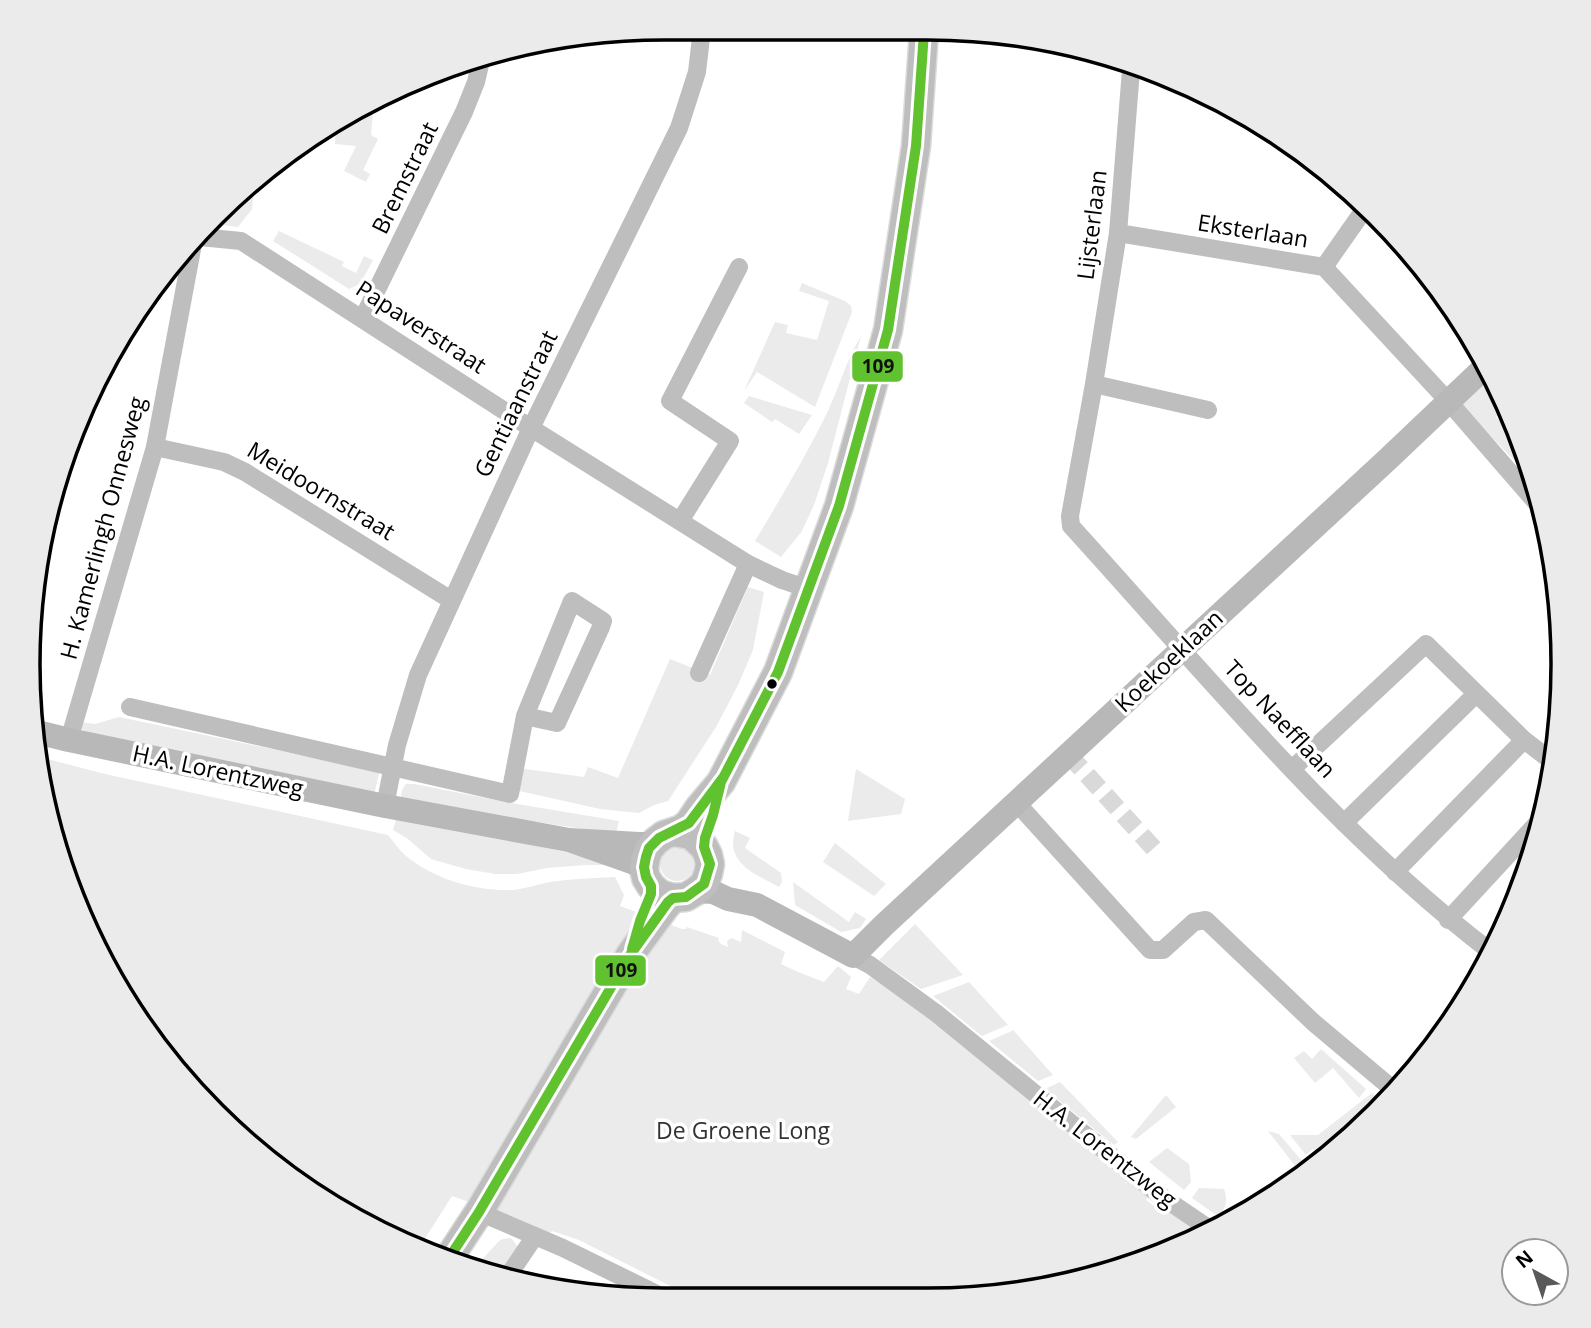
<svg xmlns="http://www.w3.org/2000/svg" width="1591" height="1328" viewBox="0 0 1591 1328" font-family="'Open Sans',sans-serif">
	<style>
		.green { fill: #ebebeb }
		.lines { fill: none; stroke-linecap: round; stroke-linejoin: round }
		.street-tunnel { stroke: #d9d9d9; stroke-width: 18; stroke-dasharray: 18 9; stroke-linecap: butt }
		.primary-casing { stroke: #dbdbdb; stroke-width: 31 }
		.street { stroke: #bebebe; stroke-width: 18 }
		.secondary { stroke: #b8b8b8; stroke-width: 24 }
		.primary { stroke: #bebebe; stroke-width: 28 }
		.bus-1-casing { stroke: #fff; stroke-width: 16 }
		.bus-1 { stroke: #61c230; stroke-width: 10 }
		.bus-dot { fill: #000; stroke: #fff; stroke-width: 2.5 }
		.labels { text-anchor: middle; stroke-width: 7; stroke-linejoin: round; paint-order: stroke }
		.street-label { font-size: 23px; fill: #000; stroke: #fff }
		.park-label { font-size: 23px; fill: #323232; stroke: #fff }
		.rim { fill: none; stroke: #000; stroke-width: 3.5 }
		.line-badge { stroke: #fff; stroke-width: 2.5 }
		.pale-badge-label { font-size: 19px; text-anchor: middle; font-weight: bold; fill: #111 }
	</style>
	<rect width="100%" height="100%" fill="#fff"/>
	<g class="green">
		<polygon points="357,111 373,112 371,135 378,139 363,170 370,174 366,182 344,171 356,146 335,144 336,124"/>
		<polygon points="254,179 252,209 238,227 222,225 224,210 245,186"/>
		<polygon points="279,231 344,262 342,266 356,273 364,256 373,260 360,284 349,289 273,241"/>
		<polygon points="802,283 845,301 851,306 852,312 815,407 757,372 744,391 775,322 788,325 786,333 817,340 829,301 799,291"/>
		<path d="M861,336L828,463L814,505L802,531L781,557L755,541C779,501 803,461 824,419C838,392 845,362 861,336Z"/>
		<polygon points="1490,374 1507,407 1496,417 1522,446 1533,480 1460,404"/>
		<polygon points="749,396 812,415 799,434 775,419 772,422 744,403"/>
		<polygon points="748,587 764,592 753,650 738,685 716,727 668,801 654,805 639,813 600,809 515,790 518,768 584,777 588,767 618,778 670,659 710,675"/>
		<polygon points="119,717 377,771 379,773 375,791 371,796 85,734 80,725 81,722 95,724"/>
		<path d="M36,756L105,774L388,835C394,842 399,850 406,856C436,880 475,891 513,890C525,889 538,884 550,882C572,879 593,878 615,877L624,895L620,906L682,929H686L687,927L719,938L718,940L721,944L728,947L727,941L731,938L741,942L742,930L785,952L781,964L798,972L824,982L838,966L851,977L846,989L859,994L870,977L878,981L944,1027L1148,1196L1146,1200L1153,1205L1158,1203L1202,1235L1170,1252L1051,1288L927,1300L696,1299L579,1240L552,1231L548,1234L515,1218L452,1196L419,1248L346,1215L301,1183V1174L299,1181L244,1142L135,1018L76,907Z"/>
		<polygon points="856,769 905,799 901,814 848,821"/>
		<polygon points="406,784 414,784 517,804 619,821 616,834 400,801 402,790"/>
		<polygon points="397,817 609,861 608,865 586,865 547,868 517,874 495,874 466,869 431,859 408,839 393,830"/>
		<path d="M735,831L750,838L745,848L781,873L782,882L779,887C756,874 725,864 735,831Z"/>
		<polygon points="835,843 886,884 874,896 823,862"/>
		<circle cx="677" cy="864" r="17"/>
		<polygon points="793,882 849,922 855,912 866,919 860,928 841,932 795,905"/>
		<polygon points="915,924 963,975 921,989 879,960"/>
		<polygon points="969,982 1008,1025 982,1036 933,996"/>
		<polygon points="1014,1030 1014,1031 1053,1075 1038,1081 989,1041"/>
		<polygon points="1321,1049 1366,1089 1359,1098 1333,1068 1315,1083 1294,1058 1304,1051 1312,1059"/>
		<polygon points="1060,1082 1118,1142 1114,1145 1045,1089"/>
		<polygon points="1372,1093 1385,1104 1376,1114 1322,1159 1313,1149 1306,1155 1290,1135 1318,1135"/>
		<polygon points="1166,1095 1176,1107 1136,1139 1131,1137"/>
		<polygon points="1268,1131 1279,1134 1309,1169 1302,1175"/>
		<polygon points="1167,1148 1189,1164 1191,1182 1184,1190 1149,1162"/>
		<path d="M1199,1188L1224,1189C1228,1201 1226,1207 1219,1217L1192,1198Z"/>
		<polygon points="511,1238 518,1247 500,1274 468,1268 473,1263 477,1265 499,1241 503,1239"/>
	</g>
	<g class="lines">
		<polyline class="street-tunnel" points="1069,755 1157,852"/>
		<g class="primary-casing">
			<g id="primary">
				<polyline points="673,832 691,835 704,847 708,855 710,864 708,874 704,884 696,891 686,897 673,898 660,894 651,886 646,878 644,869 646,857 649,849 656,841 664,835 682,829 689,823 699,808 721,782 778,672 839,506 888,330 916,146 924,32"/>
				<polyline points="447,1261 479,1212 630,955 665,907 673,898"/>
			</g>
		</g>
		<g class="street">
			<path d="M1131,70L1118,233L1094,384L1070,516L1071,526C1205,673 1332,830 1491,952"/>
			<polyline points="1118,233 1324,267 1449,402 1541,508"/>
			<polyline points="200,237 241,241 531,428 748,564 782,580 809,589"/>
			<polyline points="1324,267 1366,207"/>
			<polyline points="363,318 464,112 476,82 482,56"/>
			<polyline points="1094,384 1208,410"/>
			<polyline points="155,447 224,462 245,472 451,600"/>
			<polyline points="680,521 730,441 670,401 739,267"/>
			<polyline points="699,673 748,564"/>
			<polyline points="130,707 510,794 525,716 572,601 603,621 601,627 557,723 525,716"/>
			<polyline points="69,740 155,447 193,244"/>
			<polyline points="1292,769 1426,644 1524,740 1553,762"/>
			<polyline points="1016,802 1150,950 1163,950 1194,922 1206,920 1313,1022 1395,1091"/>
			<polyline points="385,806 397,745 418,675 531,428 679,128 697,72 702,29"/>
			<polyline points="1344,823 1476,694"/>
			<polyline points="1395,872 1524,740"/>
			<polyline points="1448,920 1542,818"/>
			<polyline points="853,956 870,965 936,1013 1158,1194 1211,1230"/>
			<polyline points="479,1212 563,1248 667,1299"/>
			<polyline points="508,1276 535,1236"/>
		</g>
		<g class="secondary">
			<polyline points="33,731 69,740 385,806 569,840"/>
			<polyline points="644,869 640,865 569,840 639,844 647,844 656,841"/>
			<polyline points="696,891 713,892 728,899 757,905 853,956 884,925 1388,459 1486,366"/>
		</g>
		<use href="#primary" class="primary"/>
		<g class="bus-1-casing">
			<g id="bus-1">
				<polyline points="632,949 640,921 651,894 651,886 646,877 644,867 646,857 649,848 659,838 689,823 722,779"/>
				<polyline points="447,1261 479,1212 630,955 668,902 673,898 686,897 704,884 710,864 704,847 705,838 713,815 721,782 778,672 839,506 888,330 916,146 924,32"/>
			</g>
		</g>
		<use href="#bus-1" class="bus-1"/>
	</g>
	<circle class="bus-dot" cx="772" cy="684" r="6"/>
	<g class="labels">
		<g class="street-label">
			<text transform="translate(405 178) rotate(-64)" y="8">Bremstraat</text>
			<text transform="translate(1092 225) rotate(-83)" y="8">Lijsterlaan</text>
			<text transform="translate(1253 231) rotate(9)" y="8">Eksterlaan</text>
			<text transform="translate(421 327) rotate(33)" y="8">Papaverstraat</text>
			<text transform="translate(516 404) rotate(-64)" y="8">Gentiaanstraat</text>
			<text transform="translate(321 491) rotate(31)" y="8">Meidoornstraat</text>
			<text transform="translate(103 528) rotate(-75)" y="8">H. Kamerlingh Onnesweg</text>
			<text transform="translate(1169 661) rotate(-43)" y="8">Koekoeklaan</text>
			<text transform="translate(1280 719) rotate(47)" y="8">Top Naefflaan</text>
			<text transform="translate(218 771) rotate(12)" y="8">H.A. Lorentzweg</text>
			<text transform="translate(1105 1149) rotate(38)" y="8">H.A. Lorentzweg</text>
		</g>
		<g class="park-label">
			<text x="743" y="1139">De Groene Long</text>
		</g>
	</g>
	<path d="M0 0H1591V1328H0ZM664 40H927A624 624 0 0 1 1551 664V664A624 624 0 0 1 927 1288H664A624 624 0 0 1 40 664V664A624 624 0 0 1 664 40Z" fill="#ebebeb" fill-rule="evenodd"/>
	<path class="rim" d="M664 40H927A624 624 0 0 1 1551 664V664A624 624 0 0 1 927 1288H664A624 624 0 0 1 40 664V664A624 624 0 0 1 664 40Z"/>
	<g class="line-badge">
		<rect x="851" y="350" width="53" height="33" rx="7" fill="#61c230"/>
		<rect x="594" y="954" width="53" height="33" rx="7" fill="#61c230"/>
	</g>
	<g class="pale-badge-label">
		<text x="878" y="373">109</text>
		<text x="621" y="977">109</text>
	</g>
	<g transform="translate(1535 1272) rotate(320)"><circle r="33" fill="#ffffff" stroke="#999999" stroke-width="2"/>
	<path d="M0-5L12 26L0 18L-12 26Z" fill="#595959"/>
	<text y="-10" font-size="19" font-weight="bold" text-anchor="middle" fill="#000000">N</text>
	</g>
</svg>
